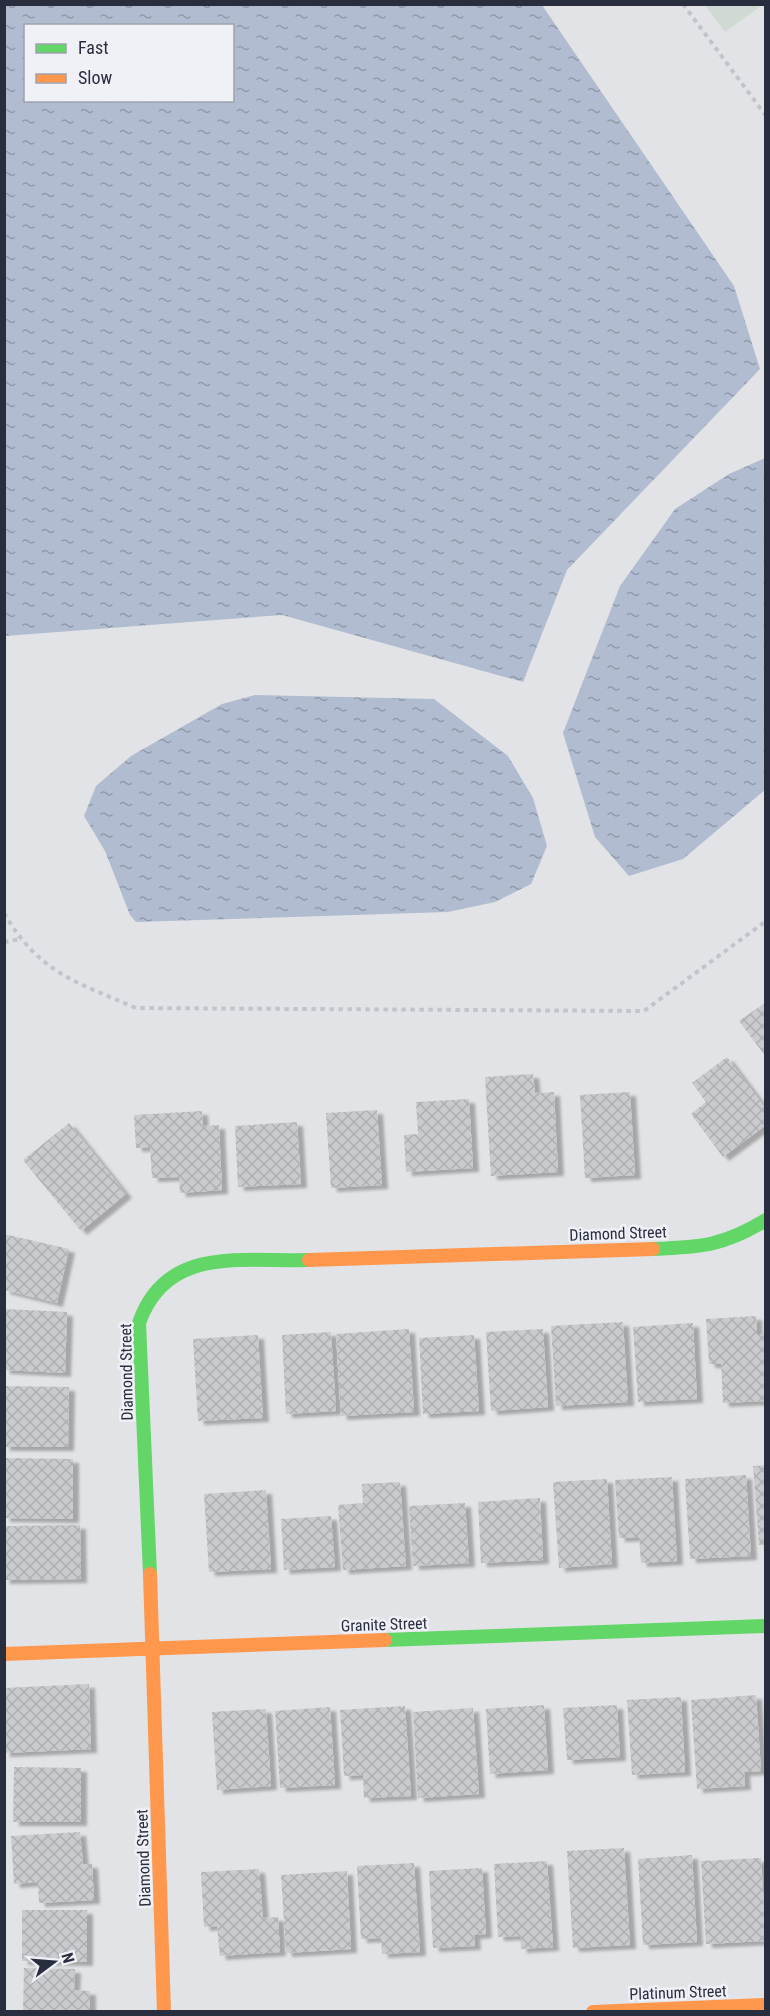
<svg xmlns="http://www.w3.org/2000/svg" width="770" height="2016" viewBox="0 0 770 2016" font-family="'Roboto Condensed',sans-serif">
	<style>
		.green { fill: #d1dad2 }
		.water { fill: url(#water-ripples); fill-rule: evenodd }
		.building { fill: url(#building-cross-hatch); filter: url(#shadow) }
		.lines { fill: none; stroke-linecap: round; stroke-linejoin: round }
		.path { stroke: #c3c4ca; stroke-width: 4; stroke-dasharray: 4.5 4.5; stroke-linecap: butt }
		.fast { stroke: #63d668; stroke-width: 14 }
		.slow { stroke: #ff974d; stroke-width: 14 }
		.labels { text-anchor: middle; stroke-width: 5; stroke-linejoin: round; paint-order: stroke }
		.street-label { font-size: 16px; fill: #292e3f; stroke: #eff1f6 }
	</style>
	<defs>
		<pattern id="water-ripples" width="26" height="14" patternUnits="userSpaceOnUse" patternTransform="scale(1.5)"><rect width="26" height="14" fill="#b1bcd0"/><path d="M2 4q2-2 4 0t4 0M15 11q2-2 4 0t4 0" fill="none" stroke="#9099aa"/></pattern>
		<pattern id="building-cross-hatch" width="8" height="8" patternUnits="userSpaceOnUse" patternTransform="scale(1.5)"><rect width="8" height="8" fill="#cacbce"/><path d="M0 0l8 8M0 8l8-8" fill="none" stroke="#aeafb2"/></pattern>
		<filter id="shadow"><feDropShadow dx="6" dy="4" stdDeviation="1.5" flood-color="#0004"/></filter>
	</defs>
	<rect width="100%" height="100%" fill="#e2e3e6"/>
	<polygon class="green" points="705,5 762,5 725,32"/>
	<g class="water">
		<path d="M5,4L542,5L734,286L760,369L567,570L523,682L282,615L5,636ZM26,26H232V100H26Z"/>
		<polygon points="765,458 765,790 683,859 629,876 595,837 563,733 620,586 675,509 729,474"/>
		<polygon points="255,695 434,699 508,756 533,798 547,846 531,884 495,902 448,912 136,922 130,915 105,851 84,816 96,786 131,756 222,704"/>
	</g>
	<g class="building">
		<polygon points="766,1002 766,1057 739,1021"/>
		<polygon points="727,1057 766,1109 766,1125 723,1157 691,1114 706,1102 692,1083"/>
		<polygon points="533,1074 535,1093 554,1092 558,1172 491,1176 485,1077"/>
		<polygon points="630,1092 635,1175 585,1178 580,1095"/>
		<polygon points="469,1099 473,1168 406,1172 404,1135 418,1134 416,1102"/>
		<polygon points="377,1110 382,1185 331,1188 326,1113"/>
		<polygon points="202,1111 203,1126 219,1125 222,1190 180,1193 179,1177 152,1178 150,1147 136,1148 134,1115"/>
		<polygon points="297,1122 301,1184 238,1187 235,1126"/>
		<polygon points="69,1123 126,1194 81,1231 23,1160"/>
		<polygon points="4,1234 69,1249 57,1303 4,1290"/>
		<polygon points="4,1309 67,1312 65,1373 4,1370"/>
		<polygon points="756,1316 757,1334 766,1334 766,1401 723,1403 721,1364 709,1364 706,1319"/>
		<polygon points="623,1322 628,1402 556,1406 551,1326"/>
		<polygon points="693,1323 697,1399 638,1402 633,1327"/>
		<polygon points="409,1329 414,1412 341,1416 336,1334"/>
		<polygon points="543,1329 548,1407 491,1411 486,1332"/>
		<polygon points="331,1332 336,1411 286,1414 282,1335"/>
		<polygon points="258,1335 263,1418 198,1421 193,1339"/>
		<polygon points="474,1335 479,1411 423,1414 419,1338"/>
		<polygon points="4,1386 69,1387 68,1447 4,1447"/>
		<polygon points="4,1458 73,1459 73,1519 4,1518"/>
		<polygon points="766,1465 766,1545 759,1545 753,1466"/>
		<polygon points="746,1475 751,1556 690,1559 685,1479"/>
		<polygon points="672,1477 677,1561 641,1563 639,1537 619,1538 615,1480"/>
		<polygon points="607,1479 612,1564 559,1568 553,1482"/>
		<polygon points="400,1482 406,1566 343,1570 338,1505 363,1503 362,1484"/>
		<polygon points="266,1490 271,1569 209,1572 204,1494"/>
		<polygon points="540,1498 543,1560 481,1563 478,1502"/>
		<polygon points="465,1503 469,1563 413,1566 409,1506"/>
		<polygon points="331,1516 335,1567 284,1570 281,1519"/>
		<polygon points="80,1525 81,1579 4,1580 4,1526"/>
		<polygon points="89,1684 91,1749 4,1753 4,1688"/>
		<polygon points="756,1695 761,1771 744,1772 745,1786 697,1789 691,1700"/>
		<polygon points="681,1697 685,1772 632,1775 627,1700"/>
		<polygon points="544,1705 548,1770 490,1774 486,1709"/>
		<polygon points="617,1705 620,1757 567,1760 563,1708"/>
		<polygon points="405,1706 411,1796 364,1798 363,1775 344,1776 340,1710"/>
		<polygon points="330,1707 335,1785 280,1788 275,1711"/>
		<polygon points="473,1708 479,1794 418,1798 413,1712"/>
		<polygon points="266,1709 271,1786 217,1790 212,1712"/>
		<polygon points="14,1767 81,1768 81,1822 13,1822"/>
		<polygon points="80,1832 83,1864 92,1864 94,1900 39,1903 38,1882 14,1884 11,1836"/>
		<polygon points="624,1848 630,1945 573,1948 567,1851"/>
		<polygon points="692,1855 697,1942 643,1945 638,1859"/>
		<polygon points="761,1858 766,1941 706,1944 701,1861"/>
		<polygon points="547,1861 553,1947 521,1949 520,1936 498,1937 494,1864"/>
		<polygon points="414,1863 420,1952 382,1954 381,1938 361,1939 357,1866"/>
		<polygon points="482,1868 486,1934 474,1935 475,1946 433,1948 429,1871"/>
		<polygon points="259,1869 263,1918 278,1917 280,1952 220,1956 217,1926 204,1927 201,1872"/>
		<polygon points="347,1871 351,1949 286,1953 281,1875"/>
		<polygon points="22,1910 87,1910 87,1962 22,1961"/>
		<polygon points="24,1968 75,1969 74,1990 90,1991 90,2012 23,2012"/>
	</g>
	<g class="lines">
		<g class="path">
			<polyline points="683,4 766,116"/>
			<path d="M4,913C39,973 76,982 136,1008L644,1011L766,921"/>
			<polyline points="4,942 20,939"/>
		</g>
		<g class="fast">
			<path d="M653,1249C702,1247 723,1246 766,1220"/>
			<path d="M150,1574L139,1323C166,1245 242,1262 309,1260"/>
			<polyline points="385,1640 766,1626"/>
		</g>
		<g class="slow">
			<polyline points="309,1260 653,1249"/>
			<polyline points="150,1574 164,2012"/>
			<polyline points="4,1654 385,1640"/>
			<polyline points="593,2012 766,2005"/>
		</g>
	</g>
	<g class="labels">
		<g class="street-label">
			<text transform="translate(618 1233) rotate(-2)" y="6">Diamond Street</text>
			<text transform="translate(126 1372) rotate(-91)" y="6">Diamond Street</text>
			<text transform="translate(384 1624) rotate(-2)" y="6">Granite Street</text>
			<text transform="translate(143 1858) rotate(-92)" y="6">Diamond Street</text>
			<text transform="translate(678 1992) rotate(-2)" y="6">Platinum Street</text>
		</g>
	</g>
	<rect width="770" height="2016" fill="none" stroke="#292e3f" stroke-width="12"/>
	<rect x="24" y="24" width="210" height="78" fill="#eff1f6" stroke="#a0a3ad" stroke-width="1.5"/>
	<rect x="36" y="44" width="30" height="9" fill="#63d668" stroke="#a0a3ad" stroke-width="1.5"/>
	<text x="78" y="54" font-size="18" fill="#292e3f">Fast</text>
	<rect x="36" y="74" width="30" height="9" fill="#ff974d" stroke="#a0a3ad" stroke-width="1.5"/>
	<text x="78" y="84" font-size="18" fill="#292e3f">Slow</text>
	<g transform="translate(54 1962) rotate(74)" stroke="#eff1f6" stroke-width="4.5" paint-order="stroke">
	<path d="M0-4.5L10 22L0 15L-10 22Z" fill="#292e3f"/>
	<text y="-9" font-size="16" font-weight="bold" text-anchor="middle" fill="#292e3f">N</text>
	</g>
</svg>
